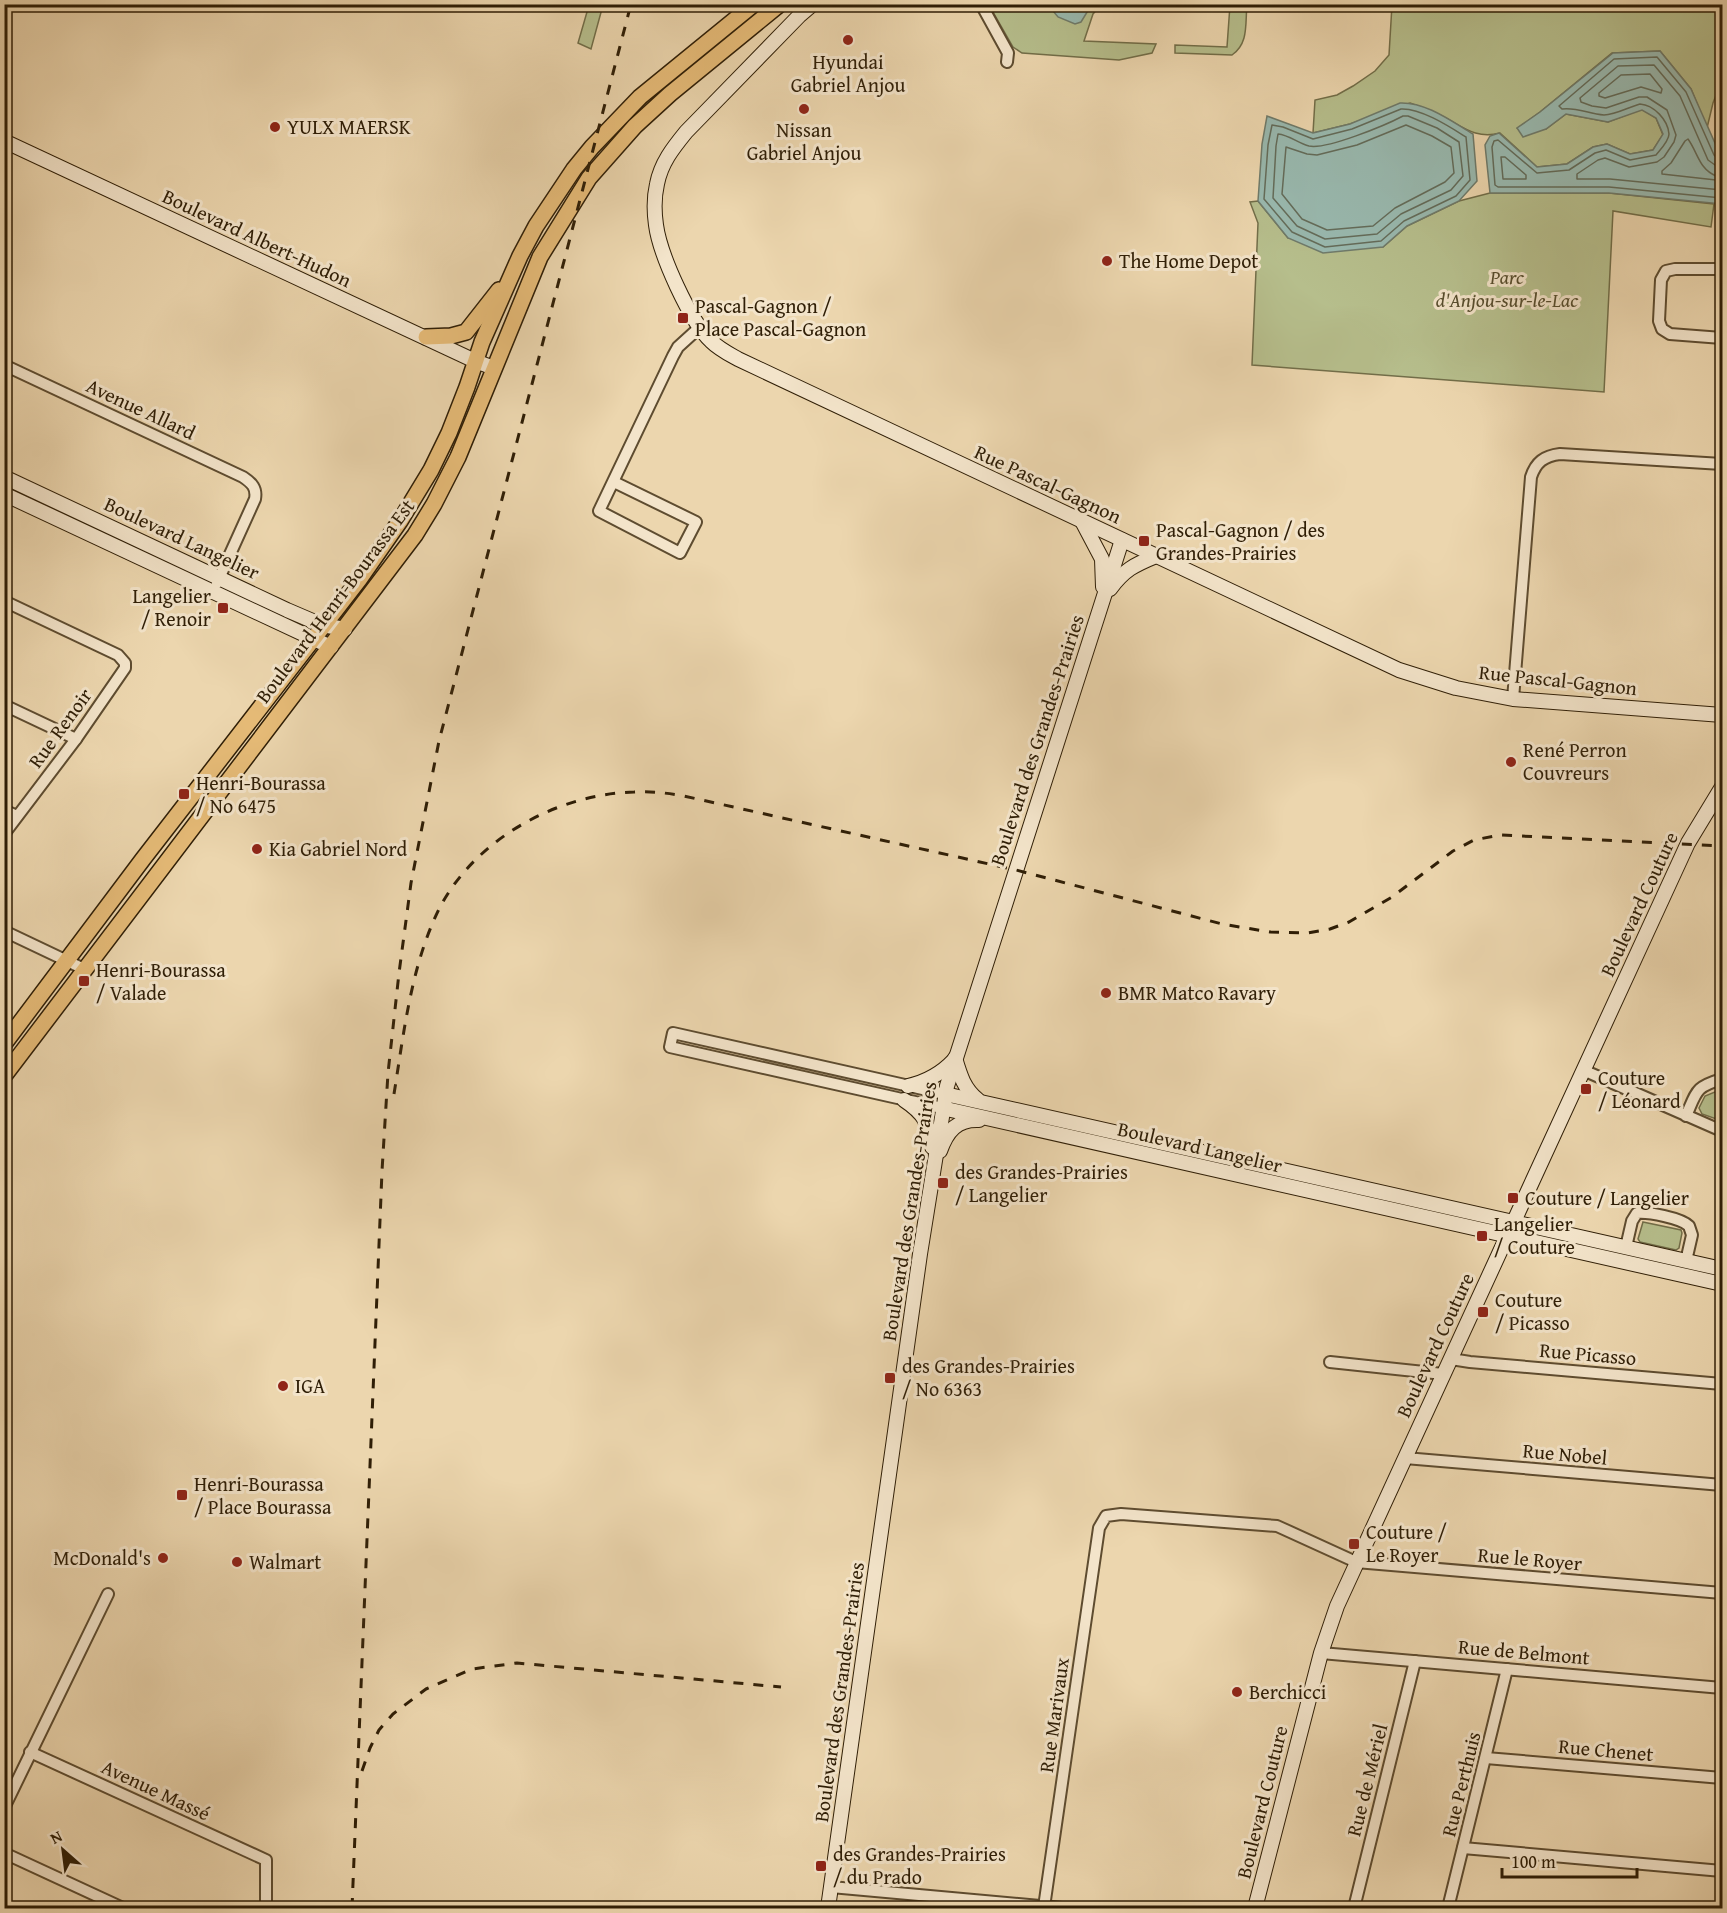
<svg xmlns="http://www.w3.org/2000/svg" width="1727" height="1913" viewBox="0 0 1727 1913" font-family="'Gentium Book Plus',serif">
	<style>
		.green { fill: #b6be8c; stroke: #726e49; stroke-width: 1.5 }
		.water { fill: #99b9af; stroke: #6f7b6b; stroke-width: 1.5 }
		.lines { fill: none; stroke-linecap: round; stroke-linejoin: round }
		.shore { stroke: #646c5a; stroke-width: 1.5 }
		.street-casing { stroke: #5e4c30; stroke-width: 14 }
		.secondary-casing { stroke: #2f1e06; stroke-width: 16 }
		.primary-casing { stroke: #2f1e06; stroke-width: 18 }
		.street { stroke: #f3e4ca; stroke-width: 10 }
		.secondary { stroke: #f3e4ca; stroke-width: 14 }
		.primary { stroke: #e6bb77; stroke-width: 15 }
		.rail { stroke: #2f1e06; stroke-width: 3; stroke-dasharray: 10 10; stroke-linecap: butt }
		.poi-dot { fill: #8f2418; stroke: #f3e4ca; stroke-width: 2 }
		.labels { text-anchor: middle; stroke-width: 6; stroke-linejoin: round; paint-order: stroke }
		.poi-label { font-size: 20px; fill: #2f1e06; stroke: #f3e4ca; text-anchor: start }
		.street-label { font-size: 20px; fill: #2f1e06; stroke: #f3e4ca }
		.park-label { font-size: 20px; font-style: italic; fill: #584e2e; stroke: #f3e4ca }
	</style>
	<rect width="100%" height="100%" fill="#ecd6ae"/>
	<filter id="stains"><feTurbulence type="fractalNoise" baseFrequency=".00333" numOctaves="4"/><feColorMatrix values="0 0 0 0 .2 0 0 0 0 .09 0 0 0 0 .02 0 0 0 .5 -.17"/></filter>
	<radialGradient id="worn" r=".72"><stop offset=".6" stop-color="#630" stop-opacity="0"/><stop offset="1" stop-color="#630" stop-opacity=".3"/></radialGradient>
	<g class="green">
		<polygon points="589,5 603,5 591,49 578,43"/>
		<polygon points="989,5 1101,5 1093,14 1084,41 1156,44 1152,53 1119,60 1022,53 1013,47"/>
		<path d="M1230,5H1247C1245,24 1249,43 1232,55L1175,53V45L1227,47Z"/>
		<path d="M1392,5H1722V80L1713,103L1707,128L1691,89L1660,51L1612,53L1540,112L1518,128L1546,129L1566,114L1608,122L1642,109L1656,118L1663,135L1653,150L1630,154L1607,144L1593,147L1567,164L1537,167L1500,133C1476,140 1462,126 1442,116C1432,111 1421,107 1410,103L1350,124L1313,133L1315,100L1337,95L1353,86L1375,71L1389,55Z"/>
		<polygon points="1490,193 1609,193 1714,204 1711,227 1613,211 1604,392 1252,365 1258,223 1250,202 1258,201 1288,238 1383,247 1407,226 1459,201"/>
		<polygon points="1722,1089 1722,1121 1702,1114 1699,1108 1705,1096"/>
		<polygon points="1643,1222 1681,1230 1682,1233 1679,1248 1676,1250 1640,1242 1638,1239"/>
	</g>
	<g class="water">
		<polygon points="1048,5 1089,5 1089,9 1081,22 1075,24 1058,17"/>
		<polygon points="1660,51 1691,89 1722,159 1722,204 1609,193 1490,193 1485,145 1490,136 1499,133 1537,167 1567,164 1593,147 1607,144 1630,154 1653,150 1663,134 1656,118 1642,110 1608,122 1566,114 1546,129 1523,137 1517,128 1540,112 1613,53"/>
		<path d="M1400,103C1426,102 1451,121 1473,134L1477,181L1459,201L1407,226L1383,247L1323,253L1288,238L1258,201L1262,144L1267,116L1313,133L1350,124Z"/>
	</g>
	<g class="lines">
		<g class="shore">
			<polygon points="1650,74 1662,89 1661,93 1641,87 1605,98 1599,96 1599,93 1621,75"/>
			<path d="M1401,109C1421,108 1450,127 1466,137L1470,180L1456,196L1404,221L1381,241L1325,247L1292,232L1264,199L1268,145L1272,125L1283,127L1313,139L1352,129Z"/>
			<path d="M1403,116H1408L1437,128L1459,142L1463,176L1451,190L1401,214L1377,234L1325,239L1297,226L1273,198L1276,146L1278,134C1289,135 1298,143 1309,146C1326,150 1386,125 1403,116Z"/>
			<polygon points="1406,125 1432,136 1451,147 1454,173 1445,182 1395,208 1373,226 1327,230 1302,219 1282,194 1286,147 1307,154 1317,155 1357,145"/>
			<path d="M1688,139C1698,153 1699,169 1716,176V180L1662,174V171L1671,163L1685,141Z"/>
			<polygon points="1501,157 1505,157 1526,175 1526,179 1503,179"/>
			<path d="M1722,159H1718L1714,155L1686,92L1657,57L1614,59L1559,106L1562,109C1577,107 1589,114 1604,115C1615,115 1629,107 1640,104C1654,105 1668,120 1669,134C1669,141 1660,150 1656,155L1630,160L1606,150L1595,153L1569,170L1537,173L1498,140L1494,141L1492,147L1495,185L1498,187H1609L1722,198"/>
			<polyline points="1722,167 1715,165 1708,160 1680,96 1654,65 1618,66 1580,98 1581,102 1592,106 1606,108 1639,97 1647,97 1667,110 1676,135 1674,142 1664,157 1657,162 1629,167 1605,158 1598,160 1577,174 1577,179 1610,179 1722,190"/>
		</g>
		<g class="street-casing">
			<g id="street">
				<polyline points="981,4 1008,53 1007,62"/>
				<polyline points="1722,269 1675,269 1666,271 1661,280 1659,321 1662,329 1670,334 1722,338"/>
				<path d="M4,365L243,477C252,483 257,488 255,499L217,583"/>
				<polyline points="614,482 696,522 680,553 599,511 673,356 678,347 700,327"/>
				<polyline points="4,601 118,655 125,663 125,668 76,739 4,834"/>
				<path d="M1513,699L1531,477C1536,462 1544,456 1560,454L1722,464"/>
				<polyline points="4,705 76,739"/>
				<polyline points="4,810 17,816"/>
				<polyline points="4,931 84,969"/>
				<polyline points="1583,1070 1722,1131"/>
				<polyline points="942,1108 670,1047 673,1033 945,1094"/>
				<path d="M1686,1116C1697,1091 1695,1087 1722,1079"/>
				<path d="M1626,1247L1632,1221L1637,1213C1649,1212 1681,1218 1689,1226L1692,1235L1686,1261"/>
				<polyline points="1451,1359 1470,1362 1722,1384"/>
				<polyline points="1330,1362 1443,1374"/>
				<polyline points="1405,1458 1722,1485"/>
				<polyline points="1321,1653 1722,1688"/>
				<polyline points="30,1752 266,1860 266,1908"/>
				<polyline points="1486,1758 1722,1778"/>
				<polyline points="4,1808 108,1594"/>
				<polyline points="1463,1848 1722,1871"/>
				<polyline points="4,1853 123,1908"/>
				<polyline points="831,1887 1062,1908"/>
				<polyline points="1044,1907 1099,1528 1106,1516 1121,1514 1277,1526 1356,1562 1722,1593"/>
				<polyline points="1354,1908 1415,1661"/>
				<polyline points="1448,1908 1507,1669"/>
			</g>
		</g>
		<g class="secondary-casing">
			<g id="secondary">
				<path d="M813,4L799,16L686,132C673,148 661,163 657,184C654,197 654,211 656,225C660,255 690,321 711,341C719,349 729,354 738,359L1399,670L1456,688L1513,699L1722,715"/>
				<polyline points="4,141 475,361 494,368"/>
				<polyline points="4,477 287,610 322,625 345,629"/>
				<polyline points="4,494 331,647"/>
				<polyline points="1083,523 1102,559 1103,587"/>
				<path d="M1110,589C1124,570 1134,565 1156,556"/>
				<path d="M955,1058C960,1075 964,1089 978,1100"/>
				<path d="M908,1086C926,1082 941,1074 954,1060"/>
				<polyline points="945,1094 1722,1269"/>
				<path d="M904,1100C925,1114 928,1122 932,1147"/>
				<polyline points="942,1108 1722,1284"/>
				<path d="M940,1151C947,1131 957,1119 979,1120"/>
				<polyline points="828,1908 920,1254 947,1086 1122,540"/>
				<polyline points="1255,1908 1321,1653 1337,1606 1688,843 1722,787"/>
			</g>
		</g>
		<g class="primary-casing">
			<g id="primary">
				<polyline points="426,337 451,336 466,332 499,290"/>
				<polyline points="4,1044 143,859 359,580 400,521 431,470 449,433 467,387 482,342 520,256 536,226 574,169 592,147 640,97 754,4"/>
				<polyline points="4,1076 415,535 434,504 458,457 540,257 589,178 635,126 670,94 780,4"/>
			</g>
		</g>
		<use href="#street" class="street"/>
		<use href="#secondary" class="secondary"/>
		<use href="#primary" class="primary"/>
		<g class="rail">
			<path d="M394,1094C404,1032 411,966 439,909C475,839 557,794 634,792C651,791 667,793 684,796L1016,870L1222,924L1270,932L1307,933L1330,929L1349,922L1392,897L1453,851L1474,840L1500,835L1722,846"/>
			<polyline points="362,1771 370,1748 379,1730 393,1714 426,1689 472,1669 517,1663 781,1687"/>
			<polyline points="352,1908 382,1171 388,1073 399,973 411,883 439,741 631,4"/>
		</g>
	</g>
	<g class="poi-dot">
		<circle cx="848" cy="40" r="6"/>
		<circle cx="804" cy="109" r="6"/>
		<circle cx="275" cy="127" r="6"/>
		<circle cx="1107" cy="261" r="6"/>
		<rect x="677" y="312" width="12" height="12" rx="3"/>
		<rect x="1138" y="535" width="12" height="12" rx="3"/>
		<rect x="217" y="602" width="12" height="12" rx="3"/>
		<circle cx="1511" cy="762" r="6"/>
		<rect x="178" y="788" width="12" height="12" rx="3"/>
		<circle cx="257" cy="849" r="6"/>
		<rect x="78" y="975" width="12" height="12" rx="3"/>
		<circle cx="1106" cy="993" r="6"/>
		<rect x="1580" y="1083" width="12" height="12" rx="3"/>
		<rect x="937" y="1177" width="12" height="12" rx="3"/>
		<rect x="1507" y="1192" width="12" height="12" rx="3"/>
		<rect x="1476" y="1230" width="12" height="12" rx="3"/>
		<rect x="1477" y="1306" width="12" height="12" rx="3"/>
		<rect x="884" y="1372" width="12" height="12" rx="3"/>
		<circle cx="283" cy="1386" r="6"/>
		<rect x="176" y="1489" width="12" height="12" rx="3"/>
		<rect x="1348" y="1538" width="12" height="12" rx="3"/>
		<circle cx="163" cy="1558" r="6"/>
		<circle cx="237" cy="1562" r="6"/>
		<circle cx="1237" cy="1692" r="6"/>
		<rect x="815" y="1860" width="12" height="12" rx="3"/>
	</g>
	<g class="labels">
		<g class="poi-label">
			<text x="848" y="69" text-anchor="middle">Hyundai<tspan x="848" dy="23">Gabriel Anjou</tspan></text>
			<text x="287" y="134">YULX MAERSK</text>
			<text x="804" y="137" text-anchor="middle">Nissan<tspan x="804" dy="23">Gabriel Anjou</tspan></text>
			<text x="1119" y="268">The Home Depot</text>
			<text x="695" y="313">Pascal-Gagnon /<tspan x="695" dy="23">Place Pascal-Gagnon</tspan></text>
			<text x="1156" y="537">Pascal-Gagnon / des<tspan x="1156" dy="23">Grandes-Prairies</tspan></text>
			<text x="211" y="603" text-anchor="end">Langelier<tspan x="211" dy="23">/ Renoir</tspan></text>
			<text x="1523" y="757">René Perron<tspan x="1523" dy="23">Couvreurs</tspan></text>
			<text x="196" y="790">Henri-Bourassa<tspan x="196" dy="23">/ No 6475</tspan></text>
			<text x="269" y="856">Kia Gabriel Nord</text>
			<text x="96" y="977">Henri-Bourassa<tspan x="96" dy="23">/ Valade</tspan></text>
			<text x="1118" y="1000">BMR Matco Ravary</text>
			<text x="1598" y="1085">Couture<tspan x="1598" dy="23">/ Léonard</tspan></text>
			<text x="955" y="1179">des Grandes-Prairies<tspan x="955" dy="23">/ Langelier</tspan></text>
			<text x="1525" y="1205">Couture / Langelier</text>
			<text x="1494" y="1231">Langelier<tspan x="1494" dy="23">/ Couture</tspan></text>
			<text x="1495" y="1307">Couture<tspan x="1495" dy="23">/ Picasso</tspan></text>
			<text x="902" y="1373">des Grandes-Prairies<tspan x="902" dy="23">/ No 6363</tspan></text>
			<text x="295" y="1393">IGA</text>
			<text x="194" y="1491">Henri-Bourassa<tspan x="194" dy="23">/ Place Bourassa</tspan></text>
			<text x="1366" y="1539">Couture /<tspan x="1366" dy="23">Le Royer</tspan></text>
			<text x="151" y="1565" text-anchor="end">McDonald's</text>
			<text x="249" y="1569">Walmart</text>
			<text x="1249" y="1699">Berchicci</text>
			<text x="833" y="1861">des Grandes-Prairies<tspan x="833" dy="23">/ du Prado</tspan></text>
		</g>
		<g class="street-label">
			<text transform="translate(257 238) rotate(25)" y="7">Boulevard Albert-Hudon</text>
			<text transform="translate(141 409) rotate(25)" y="7">Avenue Allard</text>
			<text transform="translate(1048 484) rotate(25)" y="7">Rue Pascal-Gagnon</text>
			<text transform="translate(182 538) rotate(25)" y="7">Boulevard Langelier</text>
			<text transform="translate(335 601) rotate(-53)" y="7">Boulevard Henri-Bourassa Est</text>
			<text transform="translate(1558 680) rotate(6)" y="7">Rue Pascal-Gagnon</text>
			<text transform="translate(60 728) rotate(-54)" y="7">Rue Renoir</text>
			<text transform="translate(1037 740) rotate(-72)" y="7">Boulevard des Grandes-Prairies</text>
			<text transform="translate(1639 904) rotate(-65)" y="7">Boulevard Couture</text>
			<text transform="translate(1200 1147) rotate(13)" y="7">Boulevard Langelier</text>
			<text transform="translate(909 1211) rotate(-81)" y="7">Boulevard des Grandes-Prairies</text>
			<text transform="translate(1435 1345) rotate(-65)" y="7">Boulevard Couture</text>
			<text transform="translate(1588 1354) rotate(5)" y="7">Rue Picasso</text>
			<text transform="translate(1565 1454) rotate(5)" y="7">Rue Nobel</text>
			<text transform="translate(1530 1559) rotate(5)" y="7">Rue le Royer</text>
			<text transform="translate(1524 1652) rotate(5)" y="7">Rue de Belmont</text>
			<text transform="translate(839 1692) rotate(-82)" y="7">Boulevard des Grandes-Prairies</text>
			<text transform="translate(1054 1715) rotate(-82)" y="7">Rue Marivaux</text>
			<text transform="translate(1606 1750) rotate(5)" y="7">Rue Chenet</text>
			<text transform="translate(1367 1780) rotate(-76)" y="7">Rue de Mériel</text>
			<text transform="translate(1461 1784) rotate(-76)" y="7">Rue Perthuis</text>
			<text transform="translate(156 1790) rotate(25)" y="7">Avenue Massé</text>
			<text transform="translate(1262 1802) rotate(-76)" y="7">Boulevard Couture</text>
		</g>
		<g class="park-label">
			<text x="1507" y="284">Parc<tspan x="1507" dy="23">d'Anjou-sur-le-Lac</tspan></text>
		</g>
	</g>
	<rect width="1727" height="1913" fill="none" stroke="#ecd6ae" stroke-width="24"/>
	<rect x="6" y="6" width="1715" height="1901" fill="none" stroke="#2f1e06" stroke-width="3"/>
	<rect x="12" y="12" width="1703" height="1889" fill="none" stroke="#2f1e06" stroke-width="1.5"/>
	<g transform="translate(63 1850) rotate(332)" stroke="#f3e4ca" stroke-width="4.5" paint-order="stroke">
	<path d="M0-4.5L10 22L0 15L-10 22Z" fill="#2f1e06"/>
	<text y="-9" font-size="16" font-weight="bold" text-anchor="middle" fill="#2f1e06">N</text>
	</g>
	<path d="M1502 1868v9h135v-9" fill="none" stroke="#2f1e06" stroke-width="3"/>
	<text x="1511" y="1868" font-size="18" fill="#2f1e06" stroke="#f3e4ca" stroke-width="4.5" paint-order="stroke">100 m</text>
	<rect width="100%" height="100%" filter="url(#stains)"/>
	<rect width="100%" height="100%" fill="url(#worn)"/>
</svg>
